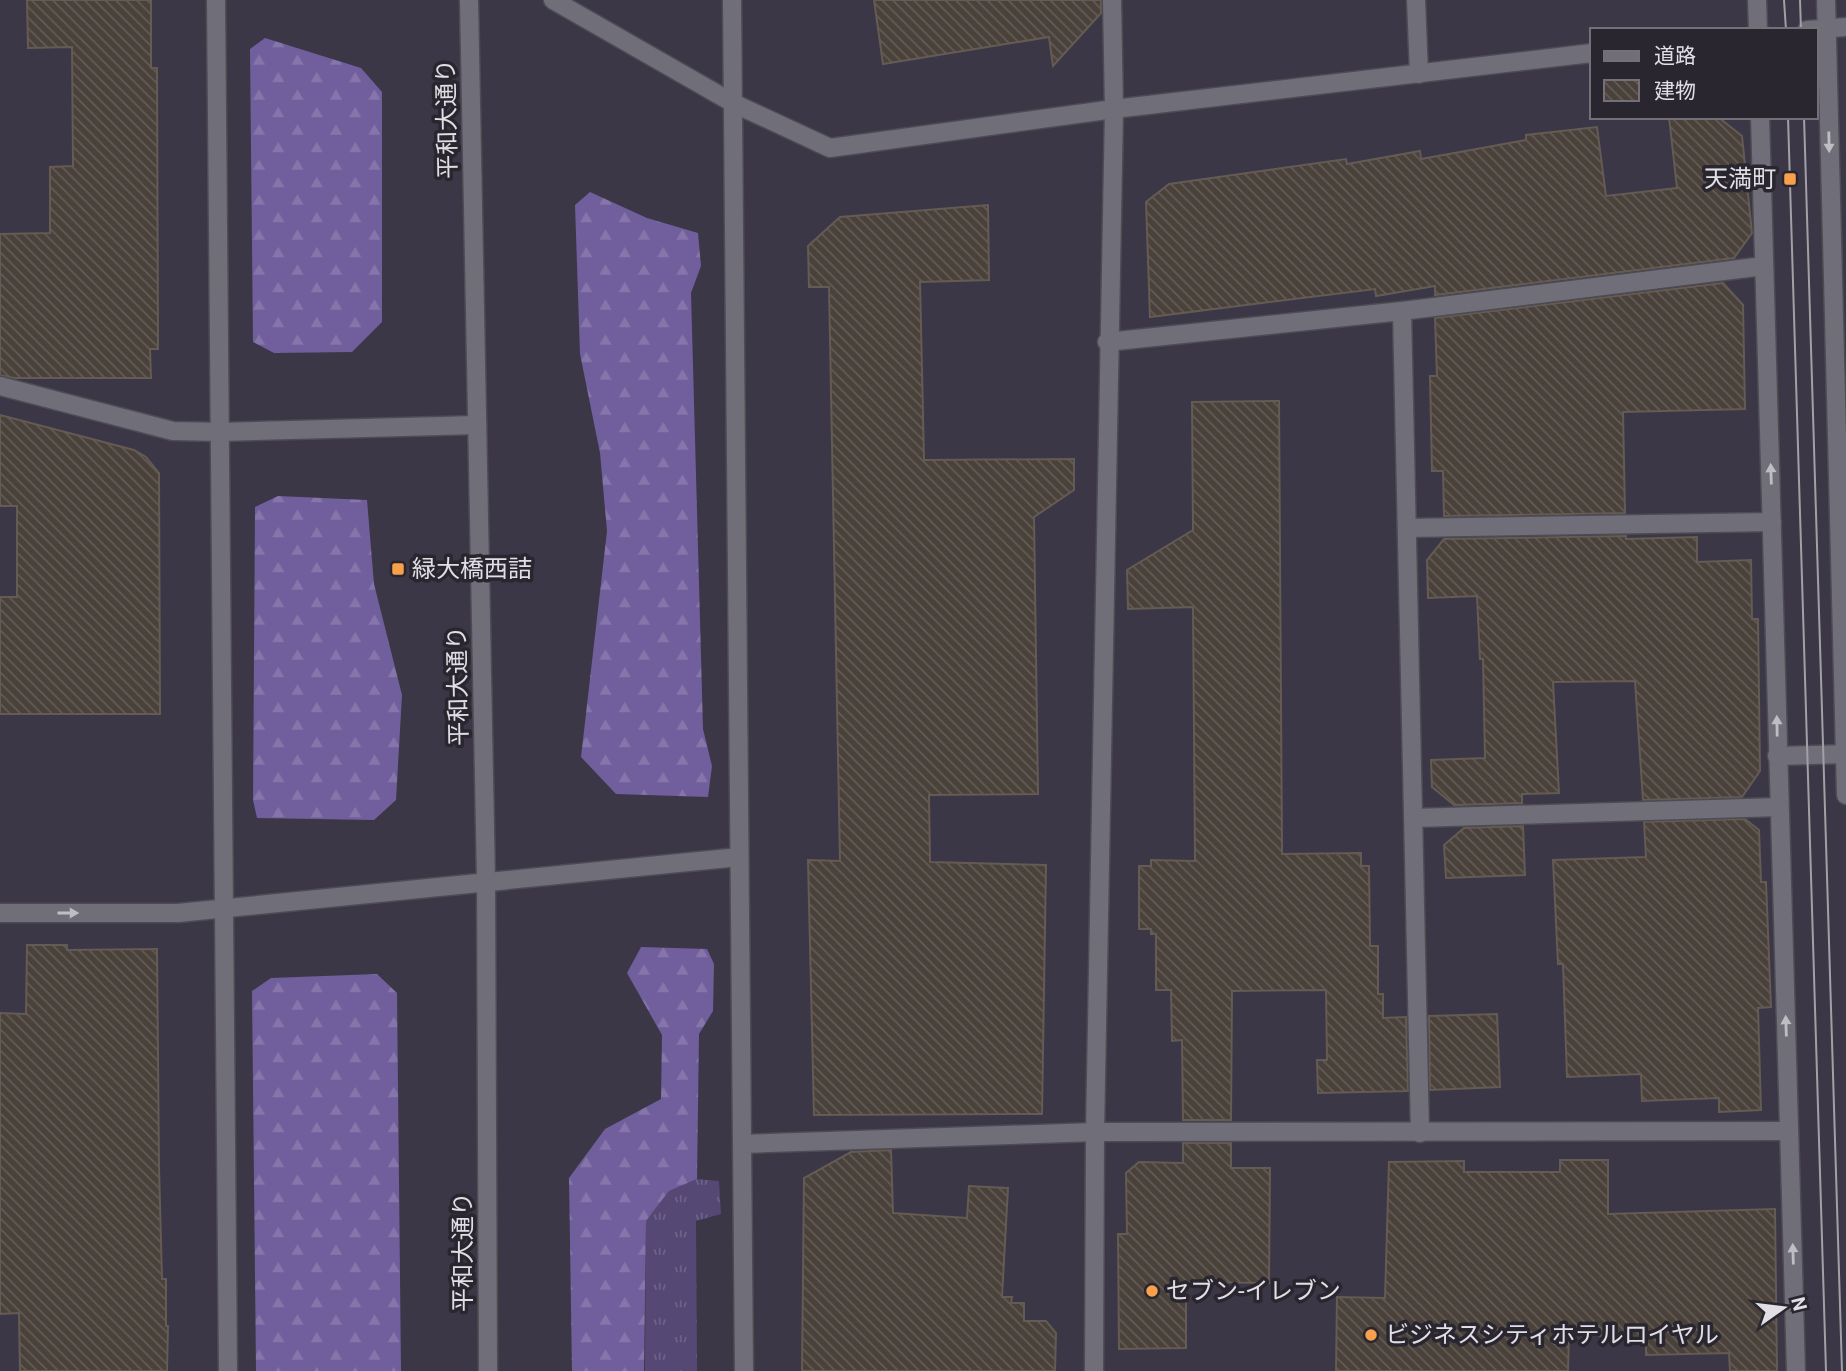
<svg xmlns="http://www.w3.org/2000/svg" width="1846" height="1371" viewBox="0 0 1846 1371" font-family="Roboto,'Noto Sans JP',sans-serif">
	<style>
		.built { fill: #3b3746; fill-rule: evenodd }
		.grass { fill: url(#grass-tufts) }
		.forest { fill: url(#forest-firs) }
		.building { fill: url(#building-back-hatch); stroke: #645b54; stroke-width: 2 }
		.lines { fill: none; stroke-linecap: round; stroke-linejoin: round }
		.minor-casing { stroke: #4e4c53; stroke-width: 21 }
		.tertiary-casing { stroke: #4e4c53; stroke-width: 21 }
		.minor { stroke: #706e78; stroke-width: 18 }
		.tertiary { stroke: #706e78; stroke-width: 18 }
		.tram { stroke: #a2a0a7; stroke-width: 2 }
		.oneway { fill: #bfbdc4 }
		.poi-dot { fill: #f9a04c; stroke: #29262f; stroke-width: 2.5 }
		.labels { text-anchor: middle; stroke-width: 7; stroke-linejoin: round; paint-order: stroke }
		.street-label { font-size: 24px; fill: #e1dfe5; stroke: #29262f }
		.poi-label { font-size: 24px; fill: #e1dfe5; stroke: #29262f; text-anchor: start }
	</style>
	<defs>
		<pattern id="grass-tufts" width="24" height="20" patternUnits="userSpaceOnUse" patternTransform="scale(1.75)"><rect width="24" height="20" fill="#554874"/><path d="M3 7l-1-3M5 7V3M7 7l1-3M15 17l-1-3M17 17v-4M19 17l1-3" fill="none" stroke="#6d6288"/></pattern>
		<pattern id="forest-firs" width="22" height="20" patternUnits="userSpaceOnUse" patternTransform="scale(1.75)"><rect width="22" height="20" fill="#715e9c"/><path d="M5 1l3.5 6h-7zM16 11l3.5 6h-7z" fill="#8575aa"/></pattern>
		<pattern id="building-back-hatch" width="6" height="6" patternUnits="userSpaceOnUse" patternTransform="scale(1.75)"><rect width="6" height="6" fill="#49413a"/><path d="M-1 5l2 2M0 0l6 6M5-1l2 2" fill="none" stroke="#635c56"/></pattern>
	</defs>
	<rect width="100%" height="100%" fill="#323039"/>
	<path class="built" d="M0,0H1846V1371H0ZM1592,30H1816V117H1592Z"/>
	<polygon class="grass" points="697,1179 719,1181 721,1214 696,1221 697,1371 645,1371 646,1221 669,1191"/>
	<g class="forest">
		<polygon points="265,38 361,68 382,92 382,322 352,352 274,353 253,342 250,49"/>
		<polygon points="590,192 647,218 698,233 701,266 691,293 703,729 712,766 708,797 616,794 581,757 607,531 600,453 580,354 575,205"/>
		<polygon points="278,496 367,500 374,584 402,695 396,800 374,820 257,818 253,800 255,507"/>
		<polygon points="641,947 707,949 714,964 713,1011 699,1034 697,1179 669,1191 646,1221 644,1371 572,1371 569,1178 605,1129 661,1099 662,1035 627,973"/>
		<polygon points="377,974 397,993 401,1371 256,1371 252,991 271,978"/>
	</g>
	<g class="building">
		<polygon points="27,0 151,0 151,68 157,68 158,349 150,349 151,378 14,378 0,375 0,234 50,233 50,167 73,166 72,47 28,48"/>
		<polygon points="874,0 1101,0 1101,13 1053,66 1049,37 883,64"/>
		<polygon points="1669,117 1718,117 1742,136 1752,233 1734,258 1435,295 1435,286 1376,296 1375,289 1150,317 1146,202 1169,184 1346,159 1347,164 1420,151 1421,159 1526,140 1526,135 1597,127 1606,196 1677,188"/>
		<polygon points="988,205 989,280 920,282 924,460 1074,459 1074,490 1034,517 1038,794 929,795 930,862 1046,865 1042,1114 814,1115 808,860 840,861 829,287 809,287 808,246 840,217"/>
		<polygon points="1723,283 1743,305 1745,409 1623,412 1625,513 1444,516 1443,471 1432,471 1430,376 1437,376 1435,318"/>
		<polygon points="1279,401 1282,854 1361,853 1361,866 1369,866 1370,946 1378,946 1378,994 1383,994 1383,1018 1406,1017 1408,1091 1318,1093 1317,1060 1327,1060 1326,990 1232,991 1231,1120 1183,1120 1182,1040 1172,1041 1171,990 1156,990 1156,934 1151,934 1151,929 1139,929 1139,866 1151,866 1151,860 1195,861 1193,607 1128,609 1127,570 1193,530 1192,402"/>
		<polygon points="0,415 134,450 146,457 159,473 160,714 0,714 0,597 17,597 17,506 0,506"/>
		<polygon points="1626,536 1626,539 1697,537 1697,562 1751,560 1752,619 1758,619 1760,771 1742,797 1643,800 1635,681 1553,682 1559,793 1522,794 1522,803 1454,805 1432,787 1431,760 1485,758 1483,659 1480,659 1477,596 1428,598 1427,560 1444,539"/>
		<polygon points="1745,819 1759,830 1761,882 1766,882 1771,1007 1758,1008 1761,1110 1719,1112 1719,1098 1642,1101 1641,1074 1567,1077 1563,964 1558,964 1553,860 1646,857 1644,822"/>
		<polygon points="1523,826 1525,875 1446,878 1444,845 1464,828"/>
		<polygon points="27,945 67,945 67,950 157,949 159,1167 162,1279 166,1279 166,1326 168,1326 167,1371 20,1371 19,1313 0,1314 0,1013 26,1014"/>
		<polygon points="1497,1014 1500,1087 1430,1090 1429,1016"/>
		<polygon points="1183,1143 1231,1143 1231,1168 1270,1168 1269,1283 1186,1282 1186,1348 1119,1349 1118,1234 1127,1234 1126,1173 1139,1162 1183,1163"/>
		<polygon points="891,1150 893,1213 967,1218 969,1186 1008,1188 1002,1297 1012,1297 1011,1303 1024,1303 1024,1321 1046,1321 1056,1333 1055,1371 802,1371 804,1178 851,1152"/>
		<polygon points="1560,1160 1608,1160 1608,1214 1775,1209 1777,1371 1730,1371 1729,1353 1646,1355 1646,1337 1569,1335 1568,1371 1336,1371 1337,1297 1385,1298 1389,1162 1464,1161 1464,1172 1560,1172"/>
	</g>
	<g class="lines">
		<g class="minor-casing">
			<g id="minor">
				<polyline points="216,0 228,1371"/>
				<polyline points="732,0 744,1371"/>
				<polyline points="1416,0 1419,74"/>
				<polyline points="1757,0 1758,30"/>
				<polyline points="1826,0 1846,795"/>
				<polyline points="1760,117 1796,1371"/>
				<polyline points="1402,311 1420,1133"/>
				<polyline points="1107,342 1402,311 1764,266"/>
				<polyline points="0,386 173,431 221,432 477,425"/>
				<polyline points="1407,528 1772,522"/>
				<polyline points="1777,756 1846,754"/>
				<polyline points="1414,818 1779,807"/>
				<polyline points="0,913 178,913 739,857"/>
				<polyline points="743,1144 1095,1132 1789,1131"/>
				<polyline points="1094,1371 1095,1132 1114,109 1112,0"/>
			</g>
		</g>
		<g class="tertiary-casing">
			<g id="tertiary">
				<polyline points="469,0 486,880 488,1371"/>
				<polyline points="553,0 733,103 830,148 1114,109 1592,53"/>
				<polyline points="1807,30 1846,27"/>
			</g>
		</g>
		<use href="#minor" class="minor"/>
		<use href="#tertiary" class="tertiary"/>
		<g class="tram">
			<polyline points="1784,0 1786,30"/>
			<polyline points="1800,0 1801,30"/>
			<polyline points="1788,117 1826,1371"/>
			<polyline points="1804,117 1842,1371"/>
		</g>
	</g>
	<defs><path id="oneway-solid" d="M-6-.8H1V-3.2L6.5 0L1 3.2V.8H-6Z" transform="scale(1.75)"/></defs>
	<g class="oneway">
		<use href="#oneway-solid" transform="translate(1829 142) rotate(89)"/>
		<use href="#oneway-solid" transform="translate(1771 474) rotate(-92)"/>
		<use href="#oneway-solid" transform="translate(1777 726) rotate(-91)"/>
		<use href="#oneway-solid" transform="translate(68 913)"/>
		<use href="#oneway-solid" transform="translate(1786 1026) rotate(-92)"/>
		<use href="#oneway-solid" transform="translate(1793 1254) rotate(-92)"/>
	</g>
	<g class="poi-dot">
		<rect x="1783" y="172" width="14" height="14" rx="3.5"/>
		<rect x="391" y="562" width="14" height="14" rx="3.5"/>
		<circle cx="1152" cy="1291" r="7"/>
		<circle cx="1371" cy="1335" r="7"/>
	</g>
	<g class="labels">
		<g class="street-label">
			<text transform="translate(447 119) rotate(-91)" y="8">平和大通り</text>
			<text transform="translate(458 686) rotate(-91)" y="8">平和大通り</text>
			<text transform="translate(463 1252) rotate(-90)" y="8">平和大通り</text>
		</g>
		<g class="poi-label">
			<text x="1776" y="187" text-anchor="end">天満町</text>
			<text x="412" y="577">緑大橋西詰</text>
			<text x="1166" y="1299">セブン-イレブン</text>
			<text x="1385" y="1343">ビジネスシティホテルロイヤル</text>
		</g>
	</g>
	<rect x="1590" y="28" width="228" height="91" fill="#29262f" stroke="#737078" stroke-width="2"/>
	<rect x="1604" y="51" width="35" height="10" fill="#706e78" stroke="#737078" stroke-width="2"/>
	<text x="1654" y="63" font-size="21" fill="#e1dfe5">道路</text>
	<rect x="1604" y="80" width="35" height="21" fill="url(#building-back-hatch)" stroke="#737078" stroke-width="2"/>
	<text x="1654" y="98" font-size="21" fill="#e1dfe5">建物</text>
	<g transform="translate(1783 1308) rotate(76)" stroke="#29262f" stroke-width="5" paint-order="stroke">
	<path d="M0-5L12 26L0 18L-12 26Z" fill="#e1dfe5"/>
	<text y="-10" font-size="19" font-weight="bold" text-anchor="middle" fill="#e1dfe5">N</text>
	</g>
</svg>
